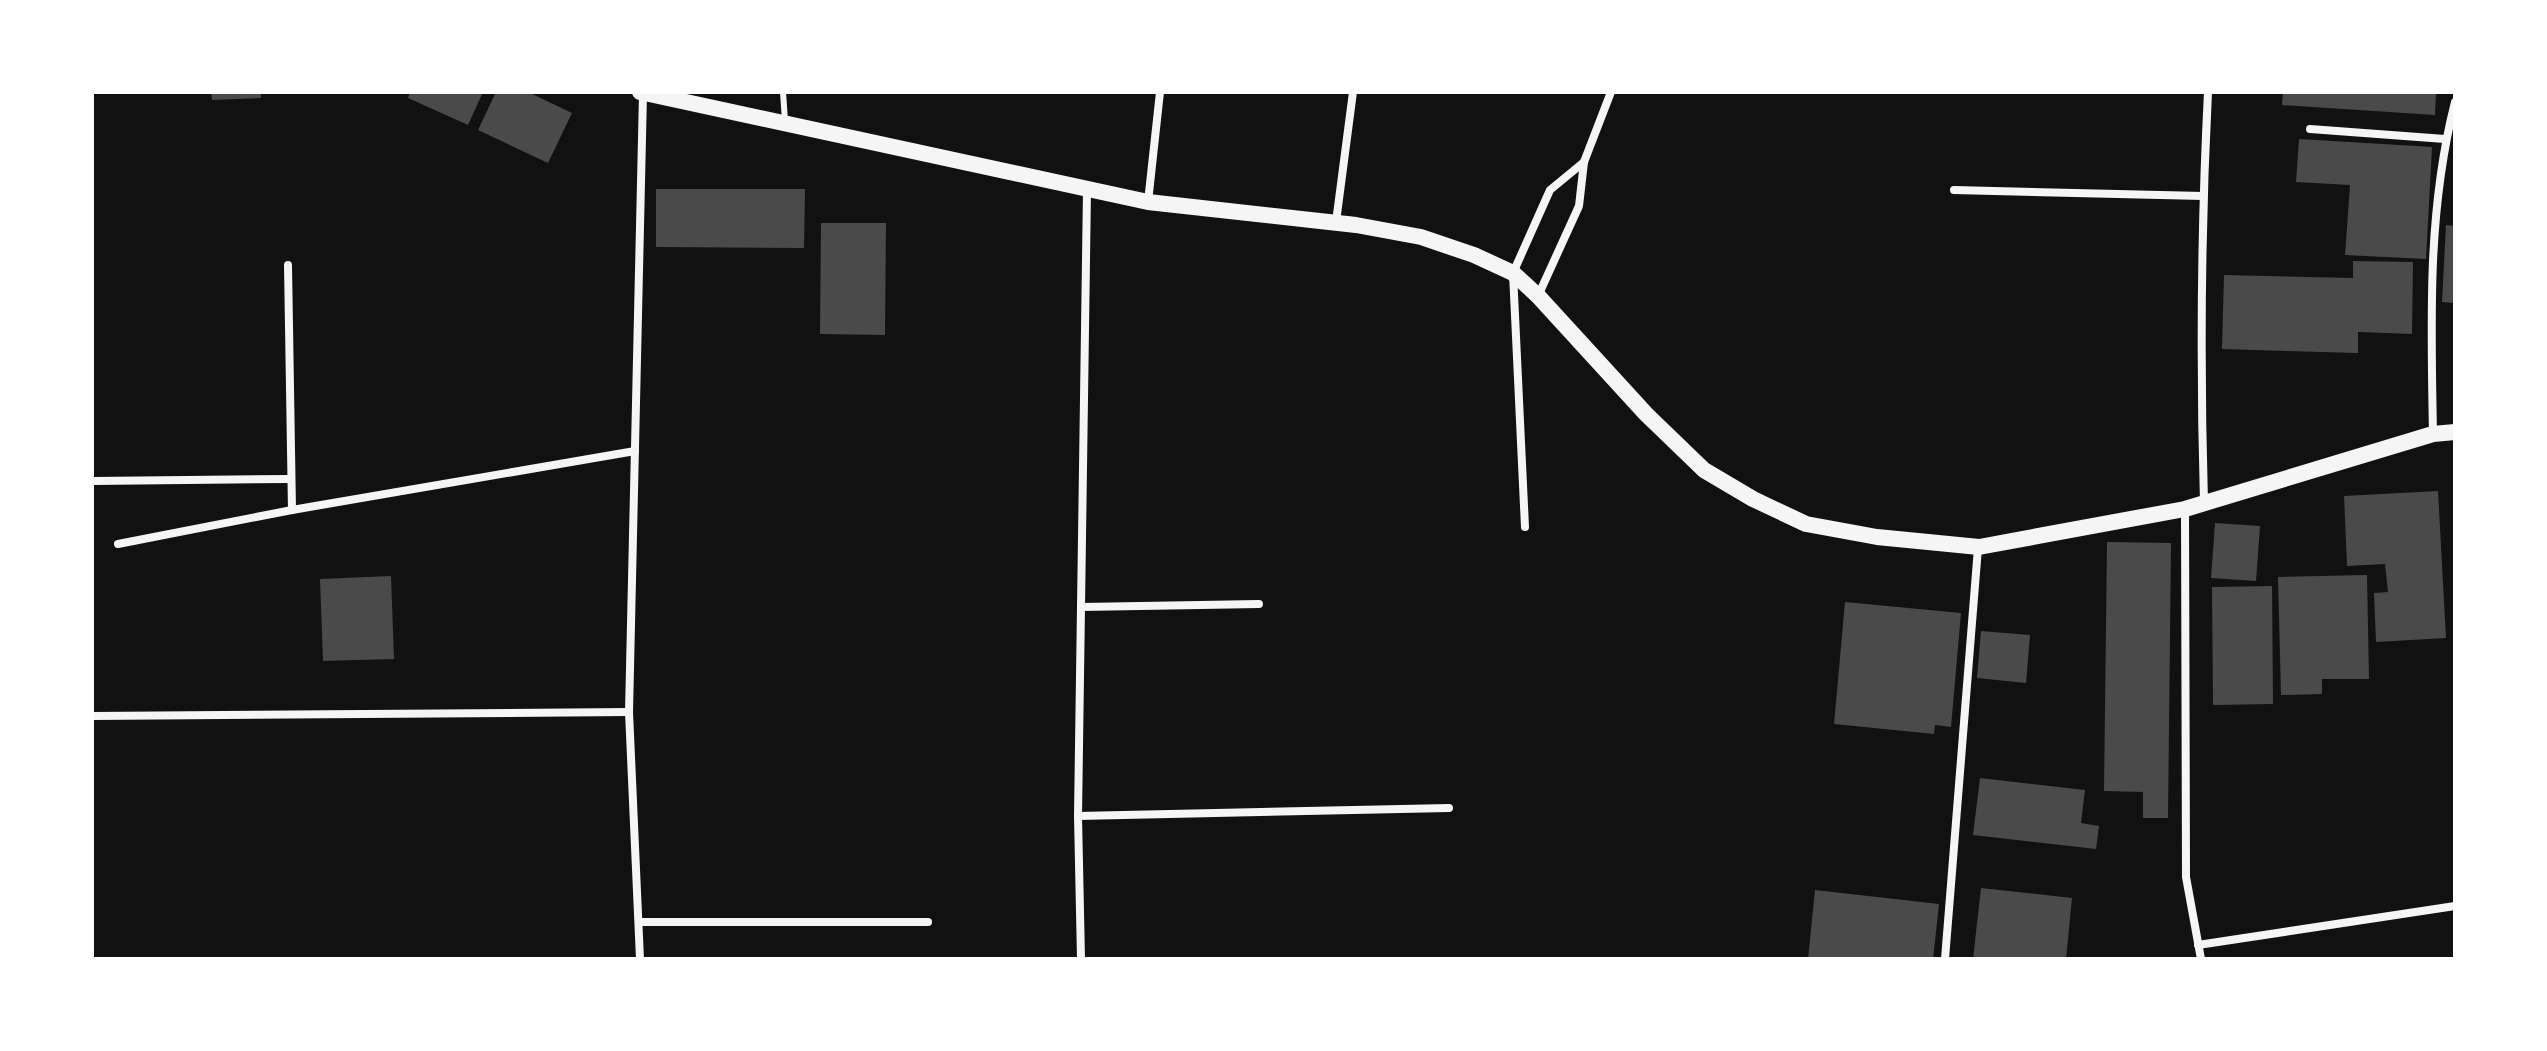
<svg xmlns="http://www.w3.org/2000/svg" width="2547" height="1051" viewBox="0 0 2547 1051" font-family="'Noto Sans',sans-serif">
	<style>
		.building { fill: #4a4a4a }
		.lines { fill: none; stroke-linecap: round; stroke-linejoin: round }
		.service { stroke: #f5f5f5; stroke-width: 6 }
		.minor { stroke: #f5f5f5; stroke-width: 8 }
		.secondary { stroke: #f5f5f5; stroke-width: 16 }
	</style>
	<rect width="100%" height="100%" fill="#111"/>
	<g class="building">
		<polygon points="211,92 261,92 261,98 212,100"/>
		<polygon points="410,92 483,92 468,125 408,98"/>
		<polygon points="496,92 528,92 572,113 548,163 478,130"/>
		<polygon points="2283,92 2436,92 2435,115 2282,105"/>
		<polygon points="2299,139 2432,147 2426,259 2345,255 2350,185 2296,182"/>
		<polygon points="656,189 805,189 804,248 656,247"/>
		<polygon points="821,223 886,223 885,335 820,334"/>
		<polygon points="2446,225 2455,226 2455,303 2442,302"/>
		<polygon points="2353,261 2413,262 2412,334 2358,332 2358,353 2222,349 2224,275 2353,278"/>
		<polygon points="2438,491 2446,638 2376,642 2374,593 2388,592 2385,564 2347,566 2344,496"/>
		<polygon points="2215,523 2260,526 2256,581 2211,578"/>
		<polygon points="2107,542 2171,543 2168,818 2143,818 2143,792 2104,791"/>
		<polygon points="2367,575 2369,679 2322,679 2322,694 2281,695 2278,577"/>
		<polygon points="391,576 394,659 323,661 320,579"/>
		<polygon points="2272,586 2273,704 2213,705 2212,587"/>
		<polygon points="1845,602 1961,613 1951,727 1935,725 1934,734 1834,724"/>
		<polygon points="1981,631 2030,635 2026,683 1977,678"/>
		<polygon points="1980,778 2085,790 2081,823 2099,826 2096,849 1973,835"/>
		<polygon points="1981,888 2072,898 2066,959 1973,959"/>
		<polygon points="1815,890 1939,904 1933,959 1808,959"/>
	</g>
	<g class="lines">
		<polyline class="service" points="783,92 785,121"/>
		<g class="minor">
			<polyline points="2310,129 2445,139"/>
			<polyline points="1954,190 2203,196"/>
			<polyline points="1148,202 1160,92"/>
			<polyline points="1336,222 1353,92"/>
			<polyline points="288,265 292,510"/>
			<polyline points="1538,296 1579,206 1584,162 1611,92"/>
			<path d="M2433,434C2431,321 2427,212 2455,102"/>
			<polyline points="92,481 290,479"/>
			<path d="M2204,503C2200,366 2201,229 2208,92"/>
			<polyline points="2185,509 2186,877 2201,959"/>
			<polyline points="1525,527 1513,273 1550,190 1584,162"/>
			<polyline points="118,544 292,510 635,451"/>
			<polyline points="1081,607 1259,604"/>
			<polyline points="92,716 629,712"/>
			<polyline points="1078,816 1449,808"/>
			<polyline points="639,922 928,922"/>
			<polyline points="2198,945 2455,906"/>
			<polyline points="640,959 629,712 643,94"/>
			<polyline points="1081,959 1078,816 1087,190"/>
			<polyline points="1945,959 1978,548"/>
		</g>
		<polyline class="secondary" points="640,92 1148,202 1356,225 1421,237 1474,255 1513,273 1538,296 1646,414 1704,470 1753,499 1806,524 1877,537 1979,547 2185,509 2433,434 2455,432"/>
	</g>
	<rect width="2547" height="1051" fill="none" stroke="#ffffff" stroke-width="188"/>
</svg>
